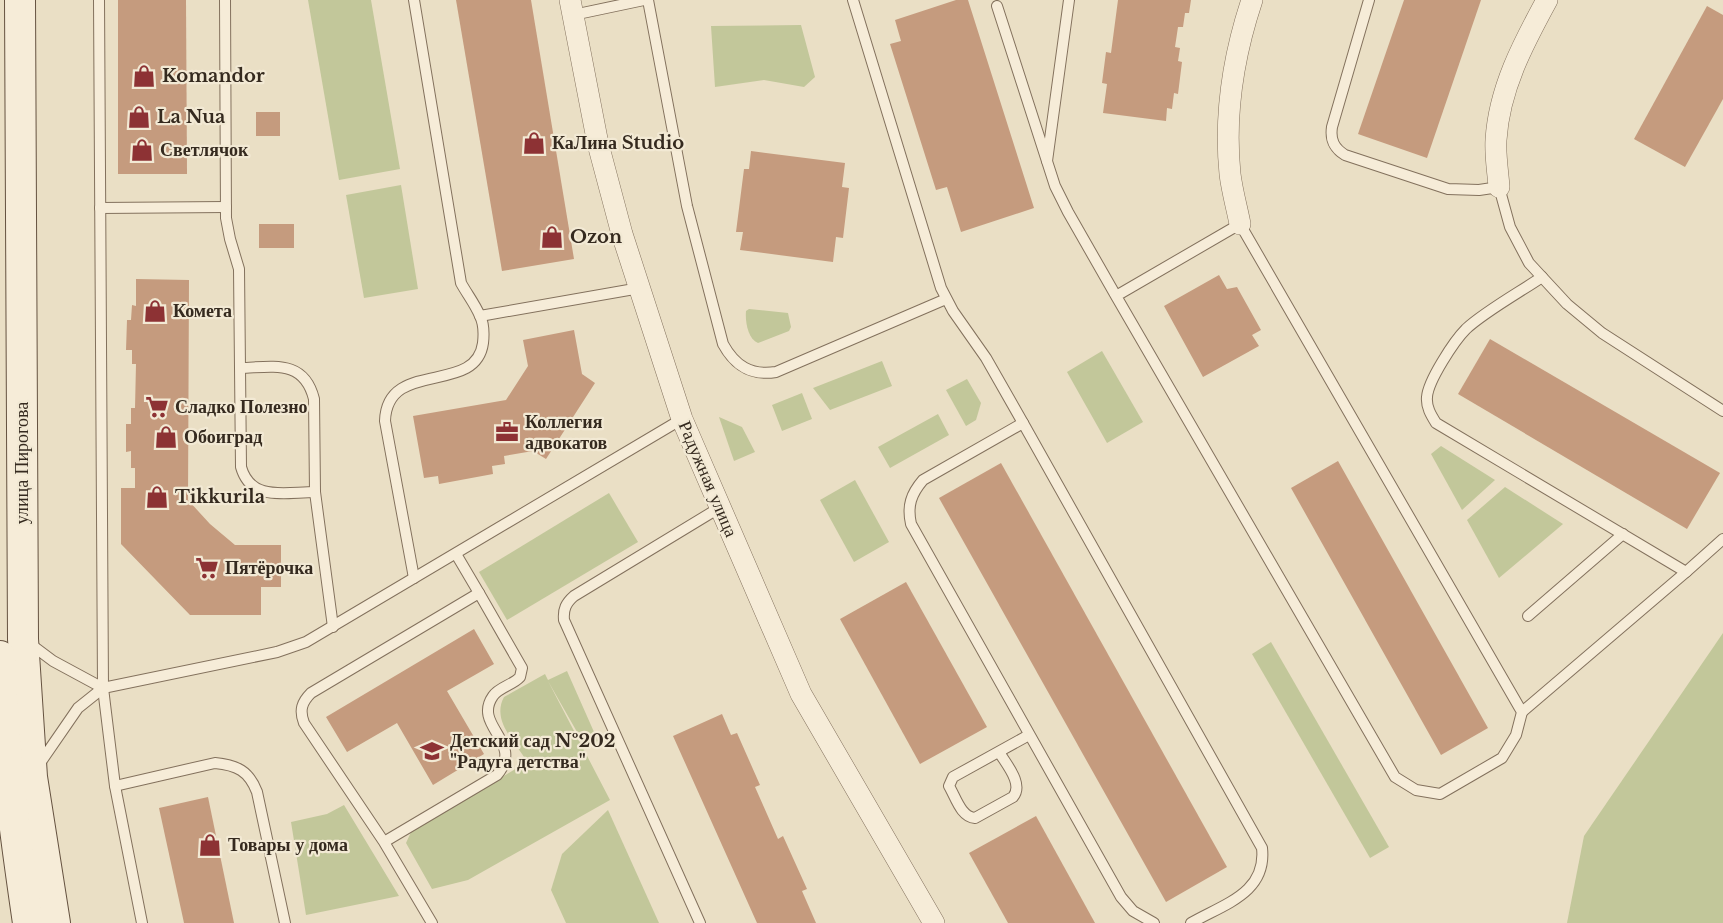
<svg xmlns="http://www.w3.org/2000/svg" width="1723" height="923" viewBox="0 0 1723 923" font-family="'Libre Baskerville',serif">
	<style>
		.green { fill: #c2c79a }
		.building { fill: #c59b7e }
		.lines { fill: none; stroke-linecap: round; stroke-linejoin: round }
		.lane-casing { stroke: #83715d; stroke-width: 12 }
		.street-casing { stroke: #83715d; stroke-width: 22 }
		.secondary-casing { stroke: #655240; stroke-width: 32 }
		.lane { stroke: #f6ecd8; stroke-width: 10 }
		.street { stroke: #f6ecd8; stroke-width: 21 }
		.secondary { stroke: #f6ecd8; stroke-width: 30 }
		.labels { text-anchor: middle; stroke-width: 4.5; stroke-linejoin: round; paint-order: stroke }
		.poi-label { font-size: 18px; font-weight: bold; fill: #352a1f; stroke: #f2e9d4; text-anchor: start }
		.street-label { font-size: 18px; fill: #352a1f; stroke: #f2e9d4 }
	</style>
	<rect width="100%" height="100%" fill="#eadfc5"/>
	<g class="green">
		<polygon points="308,0 371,0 400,169 339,180"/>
		<polygon points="801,25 815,77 804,87 764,80 715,87 711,26"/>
		<polygon points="401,185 418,289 364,298 346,195"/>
		<path d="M749,309L788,313L791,327L789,331L758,343C748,339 745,322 746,311Z"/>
		<polygon points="1102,351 1143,422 1107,443 1067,372"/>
		<polygon points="882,361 892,386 830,410 813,388"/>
		<polygon points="967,379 981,403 976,420 966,426 946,390"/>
		<polygon points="802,393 812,419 782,431 772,405"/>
		<polygon points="938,414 949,435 890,468 878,447"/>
		<polygon points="719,417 742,427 755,452 734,461"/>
		<polygon points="1441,446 1495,480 1462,510 1431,454"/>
		<polygon points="855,480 889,542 854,562 820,500"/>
		<polygon points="1505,487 1563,524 1499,578 1467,520"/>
		<polygon points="609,493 638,542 507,620 479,572"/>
		<polygon points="1723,633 1723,923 1567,923 1584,836"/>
		<polygon points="1271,642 1389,847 1370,858 1252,654"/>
		<path d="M567,671L598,741L585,746L548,681L610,800L468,880L432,889L406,843L411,832L527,762C516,742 491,721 504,697L545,674L548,680Z"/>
		<polygon points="344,805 399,896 306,915 291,822 327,814"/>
		<polygon points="608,810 659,923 566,923 551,890 562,854"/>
	</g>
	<g class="building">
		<polygon points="118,0 186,0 187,174 118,174"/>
		<polygon points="456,0 531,0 574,259 502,271"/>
		<polygon points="956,0 968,0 1034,208 961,232 947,187 936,190 890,44 901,41 895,20"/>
		<polygon points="1118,0 1191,0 1189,13 1185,13 1183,27 1178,27 1175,47 1180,48 1178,61 1182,62 1178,94 1174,93 1172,109 1167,108 1166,121 1103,113 1107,84 1102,83 1106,52 1111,53"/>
		<polygon points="1404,0 1481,0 1427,158 1358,134"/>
		<polygon points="1707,6 1723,15 1723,99 1685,167 1634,139"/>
		<rect x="256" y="112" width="24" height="24"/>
		<polygon points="751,151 845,163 842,187 849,188 843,238 836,237 833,262 740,250 743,232 736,232 744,169 749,169"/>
		<rect x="259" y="224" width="35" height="24"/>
		<polygon points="1219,275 1227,289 1237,287 1261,330 1252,335 1259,346 1203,377 1164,306"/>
		<polygon points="136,279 189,280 188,500 210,524 235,545 281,545 281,587 261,587 261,615 190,615 121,544 121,488 135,488 135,468 131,468 131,451 126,452 126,424 131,424 131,408 135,408 136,364 132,364 132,350 126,350 127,320 131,320 132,305 136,306"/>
		<polygon points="574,330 582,374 595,383 546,459 533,451 504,456 505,464 492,466 493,474 439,484 438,476 424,478 413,416 506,400 528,366 523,340"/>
		<polygon points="1490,339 1720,473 1687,529 1458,394"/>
		<polygon points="1338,461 1488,728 1441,755 1291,488"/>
		<polygon points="1001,463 1227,867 1166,902 939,498"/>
		<polygon points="906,582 987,727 920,764 840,619"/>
		<polygon points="474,629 494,664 447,691 484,754 433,785 397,723 347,752 326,717"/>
		<polygon points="722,714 731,735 737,733 760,785 755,787 778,839 783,836 807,889 802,891 816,923 757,923 673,736"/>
		<polygon points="208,797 234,923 184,923 159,808"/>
		<polygon points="1036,816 1095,923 1008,923 969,853"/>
	</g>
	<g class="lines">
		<g class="lane-casing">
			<g id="lane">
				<polyline points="99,0 103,688 115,786 142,923"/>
				<path d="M225,0L226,218L230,239L239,269L241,467C251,502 285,492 315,492"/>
				<path d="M414,0L461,283C467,294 475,304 480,316C484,324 484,334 483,343C476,396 387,358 385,421L414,578"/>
				<path d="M648,0L687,206L723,344C735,366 751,376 776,372L946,299"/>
				<polyline points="853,0 941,288 953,311 986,358 1023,423"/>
				<path d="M1369,0L1332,127C1330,140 1334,148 1345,155L1448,189L1479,190L1499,187L1510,227L1529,263L1567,304L1602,333L1723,411"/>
				<polyline points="997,6 1055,186 1068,212 1116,296 1395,777 1416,790 1440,794 1502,758 1516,735 1522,712 1240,224 1116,296"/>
				<polyline points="573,15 644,0"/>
				<polyline points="1047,161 1069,0"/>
				<polyline points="100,208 226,207"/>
				<polyline points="480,316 640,288"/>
				<path d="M241,368C273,367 304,359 314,399L315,492L333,627"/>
				<polyline points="456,554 479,593"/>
				<polyline points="1686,572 1723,539"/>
				<polyline points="1528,616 1623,534"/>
				<polyline points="29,643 53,661 103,688"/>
				<path d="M1522,712L1686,572L1436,423C1431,415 1426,407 1427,397C1428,381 1454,341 1466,329C1484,312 1520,292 1542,277"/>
				<path d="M999,752C1006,764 1024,784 1013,797L975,818C961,817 956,798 949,786L953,777L1029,735"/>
				<polyline points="38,766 78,708 103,688 277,652 306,642 682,419"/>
				<path d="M115,786L215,763C237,765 249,771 257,792L285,923"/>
				<path d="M384,842L497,775C525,742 472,726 493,696C499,687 513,685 520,677L522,668L479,593L311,693C302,702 299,710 304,723L384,842L432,923"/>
				<path d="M700,923L564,620C563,609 566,603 574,596L719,508"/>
				<path d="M1154,923L1133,911L1121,897L911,524C907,506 911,494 923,480L1023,423L1262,848C1267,893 1224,904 1191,923"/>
			</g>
		</g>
		<g class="street-casing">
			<g id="street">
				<polyline points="570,0 598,144 622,234 682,419 801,694 934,923"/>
				<path d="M1499,187C1498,172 1495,156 1496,140C1499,89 1523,44 1547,0"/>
				<path d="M1240,224C1237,208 1232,191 1230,174C1224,114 1233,57 1252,0"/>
			</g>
		</g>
		<g class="secondary-casing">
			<g id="secondary">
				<polyline points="20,0 23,639 32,777 55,923"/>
				<path d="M0,656C3,746 15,834 28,923"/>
			</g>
		</g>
		<use href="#lane" class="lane"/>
		<use href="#street" class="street"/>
		<use href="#secondary" class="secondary"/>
	</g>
	<defs>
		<g id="shop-bare" transform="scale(1.8)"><path d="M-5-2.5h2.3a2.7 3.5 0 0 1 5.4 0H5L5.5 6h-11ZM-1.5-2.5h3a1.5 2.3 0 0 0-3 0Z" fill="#8d3234" stroke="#f2e9d4" stroke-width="2.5" paint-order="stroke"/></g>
		<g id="supermarket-bare" transform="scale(1.8)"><path d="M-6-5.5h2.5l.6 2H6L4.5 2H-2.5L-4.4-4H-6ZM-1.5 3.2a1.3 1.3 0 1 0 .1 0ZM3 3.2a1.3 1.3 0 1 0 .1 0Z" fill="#8d3234" stroke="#f2e9d4" stroke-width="2.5" paint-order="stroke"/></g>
		<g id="office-bare" transform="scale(1.8)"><path d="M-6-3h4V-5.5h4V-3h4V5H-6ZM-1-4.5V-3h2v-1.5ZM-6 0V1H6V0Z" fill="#8d3234" stroke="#f2e9d4" stroke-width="2.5" paint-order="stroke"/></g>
		<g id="school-bare" transform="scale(1.8)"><path d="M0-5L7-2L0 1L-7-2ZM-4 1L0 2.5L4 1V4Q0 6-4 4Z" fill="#8d3234" stroke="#f2e9d4" stroke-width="2.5" paint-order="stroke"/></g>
	</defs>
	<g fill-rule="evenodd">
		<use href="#shop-bare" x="144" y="76"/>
		<use href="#shop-bare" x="139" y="117"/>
		<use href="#shop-bare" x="534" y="143"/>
		<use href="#shop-bare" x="142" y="150"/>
		<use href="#shop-bare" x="552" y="237"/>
		<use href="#shop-bare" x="155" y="311"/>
		<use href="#supermarket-bare" x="157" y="407"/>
		<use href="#office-bare" x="507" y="432"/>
		<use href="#shop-bare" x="166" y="437"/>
		<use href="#shop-bare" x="157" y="497"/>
		<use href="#supermarket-bare" x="207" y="568"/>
		<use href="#school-bare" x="432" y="751"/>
		<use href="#shop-bare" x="210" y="845"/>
	</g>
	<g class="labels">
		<g class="poi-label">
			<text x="162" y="82">Komandor</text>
			<text x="157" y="123">La Nua</text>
			<text x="552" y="149">КаЛина Studio</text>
			<text x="160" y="156">Светлячок</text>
			<text x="570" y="243">Ozon</text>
			<text x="173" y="317">Комета</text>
			<text x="175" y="413">Сладко Полезно</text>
			<text x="525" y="428">Коллегия<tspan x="525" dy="21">адвокатов</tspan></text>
			<text x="184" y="443">Обоиград</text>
			<text x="175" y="503">Tikkurila</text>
			<text x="225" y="574">Пятёрочка</text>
			<text x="450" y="747">Детский сад №202<tspan x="450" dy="21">"Радуга детства"</tspan></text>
			<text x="228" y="851">Товары у дома</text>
		</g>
		<g class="street-label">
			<text transform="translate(22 463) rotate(-90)" y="6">улица Пирогова</text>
			<text transform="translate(708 479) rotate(67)" y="6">Радужная улица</text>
		</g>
	</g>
</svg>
